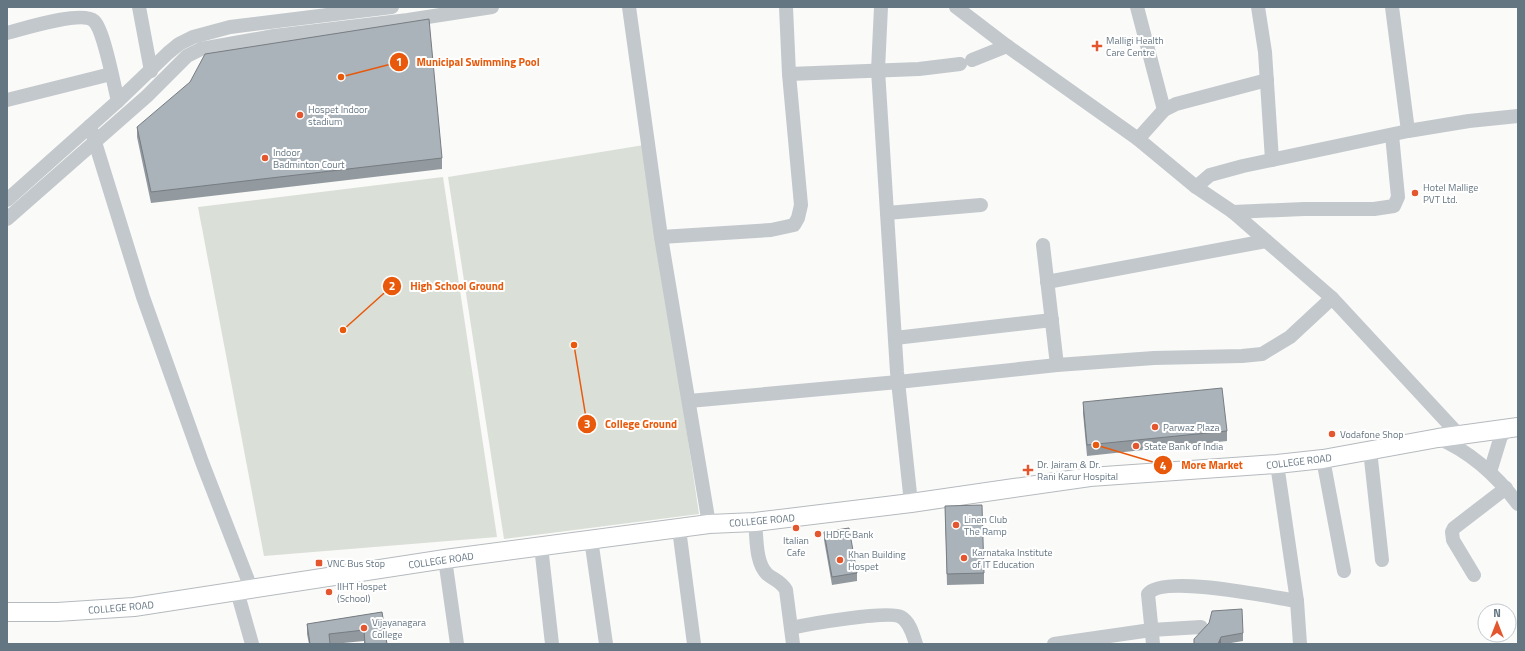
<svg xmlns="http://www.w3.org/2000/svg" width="1525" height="651" viewBox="0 0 1525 651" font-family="'Titillium Web',sans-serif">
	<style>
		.green { fill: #dadfd7 }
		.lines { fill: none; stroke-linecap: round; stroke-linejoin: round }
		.major-casing { stroke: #b5babe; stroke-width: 20 }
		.minor { stroke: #c3c8cc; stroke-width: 14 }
		.major { stroke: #fff; stroke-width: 18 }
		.wall { fill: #929a9f }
		.shaded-wall { fill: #777d82 }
		.building { fill: #aab3b9; stroke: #777d82 }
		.poi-dot { fill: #e4572e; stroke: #fff; stroke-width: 1.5 }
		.labels { text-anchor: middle; stroke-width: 4; stroke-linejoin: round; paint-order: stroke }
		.poi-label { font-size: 10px; fill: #657683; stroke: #fff; text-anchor: start }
		.street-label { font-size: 10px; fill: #657683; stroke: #fff }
		.leader { fill: none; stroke: #e8590c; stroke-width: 1.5 }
		.callout-dot { fill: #e8590c; stroke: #fff; stroke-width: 1.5 }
		.mark-label { font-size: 12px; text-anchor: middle; font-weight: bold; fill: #fff }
		.callout-label { font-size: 11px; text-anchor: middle; font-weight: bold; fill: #e8590c; stroke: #fff; stroke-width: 4; stroke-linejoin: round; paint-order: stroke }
	</style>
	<rect width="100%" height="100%" fill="#fafaf8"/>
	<g class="green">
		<polygon points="644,145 699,514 504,539 448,177"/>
		<polygon points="443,177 497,537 264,556 198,207"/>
	</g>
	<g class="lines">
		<g class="major-casing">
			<polyline id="major" points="7,612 57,612 134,607 445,559 709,524 755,522 911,503 1090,477 1277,464 1323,459 1438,438 1518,427"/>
		</g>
		<g class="minor">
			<polyline points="139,7 151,71"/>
			<polyline points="629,7 661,237 709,524"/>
			<polyline points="881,7 878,70 897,372 911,503"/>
			<polyline points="956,7 1007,46 1138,139 1196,187 1233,212 1332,298 1459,435"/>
			<polyline points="1137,7 1164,110"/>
			<polyline points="1258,7 1265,52 1272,160"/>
			<polyline points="1392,7 1408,131"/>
			<path d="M7,33C23,29 82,10 94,21C104,30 114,86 118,101"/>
			<polyline points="972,60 1007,46"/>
			<polyline points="789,74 919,69 960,64"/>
			<polyline points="7,100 111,74"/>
			<polyline points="90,126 143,297 202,462 251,588"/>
			<polyline points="1138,139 1164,110 1176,104 1267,80"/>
			<polyline points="1196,187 1210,175 1243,166 1408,131 1469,121 1518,116"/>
			<polyline points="7,200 118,101 168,53 179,44 193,37 230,27 392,7"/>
			<polyline points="1233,212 1304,209 1374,209 1394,206 1398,197 1392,135"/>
			<polyline points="887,213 981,205"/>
			<polyline points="7,219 147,96 187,56 201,49 274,36 408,20 492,7"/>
			<polyline points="661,237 771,230 794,225 798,218 801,205 800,194 789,74 786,7"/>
			<polyline points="1043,245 1057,365 1154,358 1242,356 1262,354 1290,337 1332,298"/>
			<polyline points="1047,282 1266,241"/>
			<polyline points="895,338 1052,320"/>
			<polyline points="689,401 898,382 1057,365"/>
			<path d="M1438,438C1471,452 1497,476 1518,504"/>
			<polyline points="1370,450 1382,560"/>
			<polyline points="1323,459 1344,571"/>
			<polyline points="1277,464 1297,601 1300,644"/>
			<polyline points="1490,472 1501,436 1510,428"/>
			<path d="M755,522C757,537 755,562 767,574C774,580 781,581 786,590L793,644"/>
			<polyline points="679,529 694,644"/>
			<polyline points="591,539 606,644"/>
			<polyline points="541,546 552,644"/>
			<polyline points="445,559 457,644"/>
			<polyline points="1474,575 1453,540 1452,532 1454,528 1506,488"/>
			<polyline points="237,591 252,644"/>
			<path d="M791,628C809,624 889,610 901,617C910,622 913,635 916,644"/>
			<polyline points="1054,644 1151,630 1201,627"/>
			<path d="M1153,644L1148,594C1163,574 1270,597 1297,601"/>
		</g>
		<use href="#major" class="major"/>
	</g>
	<g class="wall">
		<polygon points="137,127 442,158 442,169 151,203 137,137"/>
		<polygon points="1083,402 1227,431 1227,441 1087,456 1083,413"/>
		<polygon points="945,506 984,573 984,584 947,585"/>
		<polygon points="824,532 857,573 857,581 832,585 824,540"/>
		<polygon points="382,612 387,644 364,644 364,641 333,644 309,644 307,634 307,624"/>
		<polygon points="1243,633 1243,641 1225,644 1194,644 1194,639"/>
	</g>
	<polygon class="shaded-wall" points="1221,637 1221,644 1218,644"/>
	<g class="building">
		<polygon points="429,19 442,158 151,192 137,127 190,82 205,54"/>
		<polygon points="1222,388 1227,431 1087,445 1083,402"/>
		<polygon points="982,505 984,573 947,574 945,506"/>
		<polygon points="849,528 857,573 832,577 824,532"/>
		<polygon points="1242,609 1243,633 1221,637 1218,644 1194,644 1194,639 1209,623 1212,611"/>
		<polygon points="382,612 387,644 365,644 364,630 329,634 330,644 310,644 307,624"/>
	</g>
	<g class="poi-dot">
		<path d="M1095 40h4v4h4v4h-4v4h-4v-4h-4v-4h4z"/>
		<circle cx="300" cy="115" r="4"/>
		<circle cx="265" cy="158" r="4"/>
		<circle cx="1415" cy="193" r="4"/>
		<circle cx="1155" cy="427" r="4"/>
		<circle cx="1332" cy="434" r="4"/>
		<circle cx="1136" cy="446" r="4"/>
		<path d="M1026 464h4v4h4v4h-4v4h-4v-4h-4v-4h4z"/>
		<circle cx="956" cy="525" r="4"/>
		<circle cx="796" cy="528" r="4"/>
		<circle cx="818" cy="534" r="4"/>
		<circle cx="964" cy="558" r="4"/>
		<circle cx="840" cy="560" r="4"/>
		<rect x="315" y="559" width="8" height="8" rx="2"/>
		<circle cx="329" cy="592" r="4"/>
		<circle cx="364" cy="628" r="4"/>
	</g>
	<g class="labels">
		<g class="poi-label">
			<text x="1106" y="44">Malligi Health<tspan x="1106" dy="12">Care Centre</tspan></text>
			<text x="308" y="113">Hospet Indoor<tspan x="308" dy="12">stadium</tspan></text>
			<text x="273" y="156">Indoor<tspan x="273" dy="12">Badminton Court</tspan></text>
			<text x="1423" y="191">Hotel Mallige<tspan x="1423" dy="12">PVT Ltd.</tspan></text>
			<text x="1163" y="431">Parwaz Plaza</text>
			<text x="1340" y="438">Vodafone Shop</text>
			<text x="1144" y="450">State Bank of India</text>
			<text x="1037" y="468">Dr. Jairam &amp; Dr.<tspan x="1037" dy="12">Rani Karur Hospital</tspan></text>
			<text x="964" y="523">Linen Club<tspan x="964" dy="12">The Ramp</tspan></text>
			<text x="826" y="538">HDFC Bank</text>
			<text x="796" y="544" text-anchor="middle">Italian<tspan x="796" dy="12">Cafe</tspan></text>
			<text x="972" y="556">Karnataka Institute<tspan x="972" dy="12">of IT Education</tspan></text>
			<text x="848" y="558">Khan Building<tspan x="848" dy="12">Hospet</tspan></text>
			<text x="327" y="567">VNC Bus Stop</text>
			<text x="337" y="590">IIHT Hospet<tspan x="337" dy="12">(School)</tspan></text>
			<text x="372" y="626">Vijayanagara<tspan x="372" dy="12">College</tspan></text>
		</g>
		<g class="street-label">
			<text transform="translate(1299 461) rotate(-7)" y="4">COLLEGE ROAD</text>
			<text transform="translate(762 520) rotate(-5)" y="4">COLLEGE ROAD</text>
			<text transform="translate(441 560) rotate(-8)" y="4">COLLEGE ROAD</text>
			<text transform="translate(121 607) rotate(-5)" y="4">COLLEGE ROAD</text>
		</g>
	</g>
	<path class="leader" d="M341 77L399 62M343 330L392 286M574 345L587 424M1096 445L1163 465"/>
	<g class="callout-dot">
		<circle cx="341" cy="77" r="4"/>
		<circle cx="343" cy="330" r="4"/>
		<circle cx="574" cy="345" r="4"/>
		<circle cx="1096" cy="445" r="4"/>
		<circle cx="399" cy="62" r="10"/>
		<circle cx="392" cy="286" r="10"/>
		<circle cx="587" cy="424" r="10"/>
		<circle cx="1163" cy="465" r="10"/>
	</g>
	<g class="mark-label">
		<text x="399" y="66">1</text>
		<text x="392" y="290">2</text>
		<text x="587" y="428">3</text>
		<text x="1163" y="470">4</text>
	</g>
	<g class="callout-label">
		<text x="478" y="66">Municipal Swimming Pool</text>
		<text x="457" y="290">High School Ground</text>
		<text x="641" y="428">College Ground</text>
		<text x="1212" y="469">More Market</text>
	</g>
	<rect width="1525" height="651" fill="none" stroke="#657683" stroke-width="16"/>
	<g transform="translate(1497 623)"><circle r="19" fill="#ffffff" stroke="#c1c8cd"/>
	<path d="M0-3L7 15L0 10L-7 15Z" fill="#e4572e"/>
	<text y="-6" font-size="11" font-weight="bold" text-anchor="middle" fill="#657683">N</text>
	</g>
</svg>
